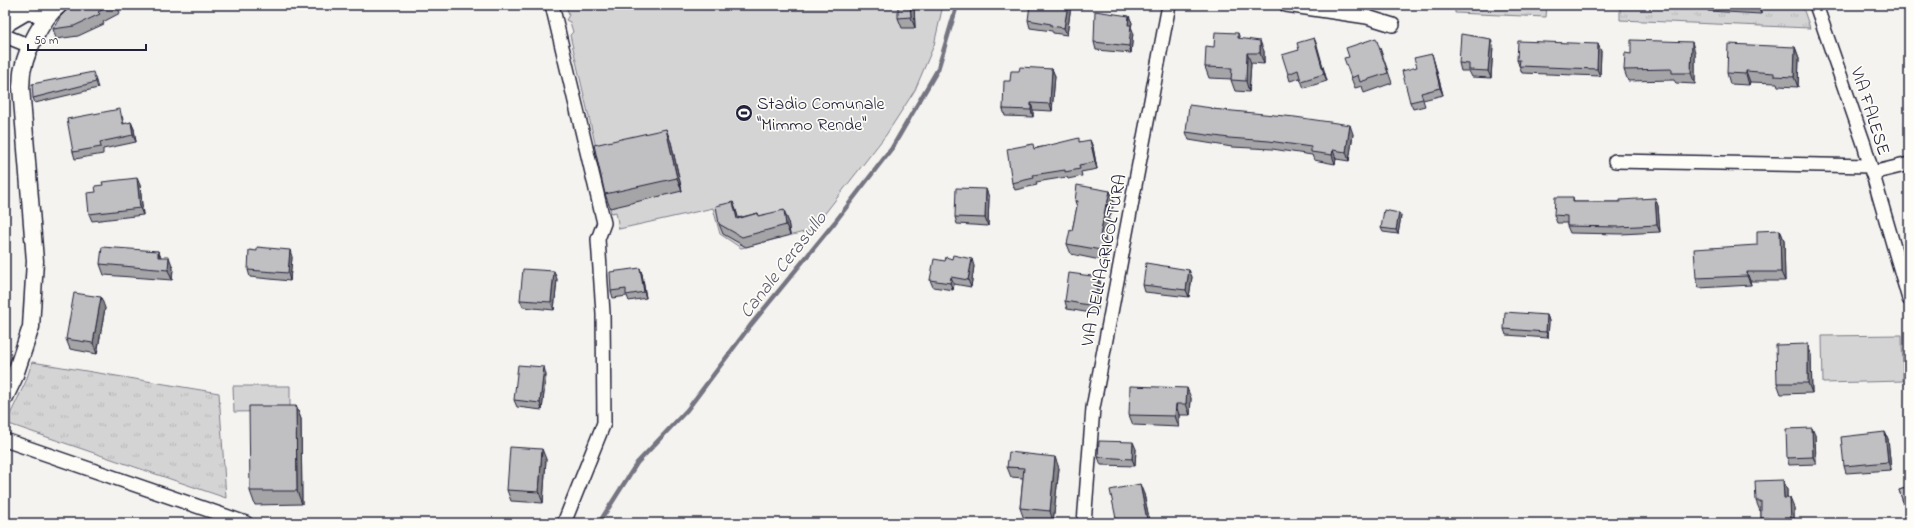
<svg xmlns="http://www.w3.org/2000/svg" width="1914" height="528" viewBox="0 0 1914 528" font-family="'Indie Flower',sans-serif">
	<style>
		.grass { fill: url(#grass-tufts); stroke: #7c7b88 }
		.green { fill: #d5d4d5; stroke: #7c7b88 }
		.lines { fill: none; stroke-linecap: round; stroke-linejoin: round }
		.stream { stroke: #757582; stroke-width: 4.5 }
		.minor-casing { stroke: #22223b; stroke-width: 16 }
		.tertiary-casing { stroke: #22223b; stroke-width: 19 }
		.minor { stroke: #fdfcf7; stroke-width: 13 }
		.tertiary { stroke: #fdfcf7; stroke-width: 16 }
		.wall { fill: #a5a4a7; stroke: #22223b }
		.shaded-wall { fill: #868688; stroke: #22223b }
		.building { fill: #c0bfc2; stroke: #22223b }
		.labels { text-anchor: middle; stroke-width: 3.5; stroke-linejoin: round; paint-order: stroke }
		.poi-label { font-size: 18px; fill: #22223b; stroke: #fdfcf7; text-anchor: start }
		.street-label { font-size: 18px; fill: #22223b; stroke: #fdfcf7 }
		.water-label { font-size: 19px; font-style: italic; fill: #59596b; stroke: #fdfcf7 }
	</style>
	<defs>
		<pattern id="grass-tufts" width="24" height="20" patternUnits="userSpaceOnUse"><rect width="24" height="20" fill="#d5d4d5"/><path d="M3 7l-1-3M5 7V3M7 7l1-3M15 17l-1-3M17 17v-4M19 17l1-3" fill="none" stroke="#b7b6b8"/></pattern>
	</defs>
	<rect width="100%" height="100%" fill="#f4f3ef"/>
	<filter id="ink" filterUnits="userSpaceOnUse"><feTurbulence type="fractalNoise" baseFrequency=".025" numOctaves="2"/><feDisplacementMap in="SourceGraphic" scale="8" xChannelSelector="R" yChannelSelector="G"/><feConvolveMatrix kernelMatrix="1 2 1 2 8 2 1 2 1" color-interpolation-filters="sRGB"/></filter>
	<g filter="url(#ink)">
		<g class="grass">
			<polygon points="1455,5 1547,5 1546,17 1455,13"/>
			<polygon points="1620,5 1802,5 1810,28 1620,20"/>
			<polygon points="32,362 219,393 226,498 6,423 26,381"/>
		</g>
		<g class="green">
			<polygon points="562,5 943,5 934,45 915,90 886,135 812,230 741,248 720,234 713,208 619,229 616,212 611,213 610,208 570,35 573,32 570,22 566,20 569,15 567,9"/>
			<polygon points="1902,335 1903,381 1823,383 1822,336"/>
			<polygon points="233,386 290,386 290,411 234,412"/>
		</g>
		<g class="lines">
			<polyline class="stream" points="599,523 637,463 687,410 750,326 835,222 892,148 938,69 957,5"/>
			<g class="minor-casing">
				<g id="minor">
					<polyline points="552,5 604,223 598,239 603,313 604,423 564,523"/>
					<polyline points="1286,5 1367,17 1393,25"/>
					<polyline points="1816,5 1864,144 1909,299"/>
					<polyline points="5,12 27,13 47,17"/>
					<polyline points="5,29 10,23 27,13"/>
					<polyline points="5,36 30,46"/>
					<polyline points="1615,161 1870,166"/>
					<polyline points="1872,173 1909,164"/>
					<polyline points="5,440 246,523"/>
					<polyline points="1084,523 1093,408 1169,5"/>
				</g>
			</g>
			<g class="tertiary-casing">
				<path id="tertiary" d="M5,397L14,378L31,327L35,261L21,87C22,80 21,74 23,68C27,49 43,17 59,5"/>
			</g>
			<use href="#minor" class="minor"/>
			<use href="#tertiary" class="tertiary"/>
		</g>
		<g class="wall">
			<polygon points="72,5 117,5 120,13 103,22 104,24 78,36 56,39 53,29"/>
			<polygon points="914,5 915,28 902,28 898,18"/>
			<polygon points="1071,5 1067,35 1053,33 1052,31 1030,28 1028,20"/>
			<polygon points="1706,5 1761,5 1761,14 1708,11"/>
			<polygon points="1129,16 1132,23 1131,27 1133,32 1131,53 1096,50 1094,42"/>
			<polygon points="1238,33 1240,39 1264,51 1264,64 1251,63 1249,92 1235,91 1231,80 1232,79 1209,78 1205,67 1214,47"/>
			<polygon points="1314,38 1327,81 1304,88 1300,78 1290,81 1288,74 1299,50"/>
			<polygon points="1493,46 1491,78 1472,77 1469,71 1461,71 1459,63"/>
			<polygon points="1795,47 1799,58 1798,87 1778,86 1777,83 1750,82 1749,85 1730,84 1727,73"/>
			<polygon points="1380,48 1392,83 1364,93 1362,86 1355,88 1351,78"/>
			<polygon points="1601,51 1600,76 1522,73 1517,60"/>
			<polygon points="1695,52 1695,84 1676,83 1674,80 1628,81 1624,70"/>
			<polygon points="1434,61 1443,95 1423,100 1425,106 1413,109 1410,102 1417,67"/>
			<polygon points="1052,69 1055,76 1052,111 1033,110 1033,117 1005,116 1003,109 1010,81 1019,71"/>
			<polygon points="95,78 98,88 35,103 33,98"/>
			<polygon points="1212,108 1213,109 1353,134 1349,161 1336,159 1335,164 1314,160 1312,155 1272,149 1232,147 1189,140 1186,132"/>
			<polygon points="122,116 124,124 131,122 134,129 136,142 103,149 103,154 75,159 73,152"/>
			<polygon points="671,142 682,191 610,208 605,194"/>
			<polygon points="1080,142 1093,147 1097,169 1081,172 1082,176 1068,179 1067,177 1036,182 1037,185 1015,190 1012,183 1035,148"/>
			<polygon points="103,185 140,185 143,215 92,221 89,214 96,192"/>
			<polygon points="1110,191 1114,202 1111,215 1110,215 1105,240 1108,247 1105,261 1071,254 1067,244 1072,231 1077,207 1075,201"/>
			<polygon points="989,197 988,226 957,224 955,217"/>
			<polygon points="1573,197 1574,202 1620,202 1655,198 1658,206 1660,232 1621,234 1570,233 1567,226 1567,223 1557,223 1554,215"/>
			<polygon points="733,202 738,218 758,213 759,216 788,220 790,235 746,247 723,234 719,224"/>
			<polygon points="1401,216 1398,234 1383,232 1381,228"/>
			<polygon points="1780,230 1784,240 1785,281 1750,281 1751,285 1699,288 1696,278 1757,245"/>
			<polygon points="158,251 161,257 173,268 172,280 104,275 100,264"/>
			<polygon points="292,257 290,281 250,277 248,270"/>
			<polygon points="952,259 974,266 971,287 954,284 953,290 933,287 930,280 945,261"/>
			<polygon points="640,268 642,274 646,298 629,301 627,296 613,298 611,291"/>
			<polygon points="1189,270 1192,277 1189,297 1145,292 1143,285"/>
			<polygon points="557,279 554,310 523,307 520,300"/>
			<polygon points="1101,285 1097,314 1067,309 1065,301"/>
			<polygon points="105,308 97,354 70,349 66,339"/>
			<polygon points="1547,315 1549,321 1548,338 1506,335 1504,329"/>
			<polygon points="1808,344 1811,355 1812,393 1781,394 1777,383"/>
			<polygon points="546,375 542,410 517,407 514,400"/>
			<polygon points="1191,398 1190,415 1179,415 1179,427 1133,425 1129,415"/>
			<polygon points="296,406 301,419 302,504 255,505 250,491"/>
			<polygon points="1885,432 1888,439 1891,470 1846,473 1844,466"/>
			<polygon points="1815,435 1816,464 1789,465 1787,458"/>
			<polygon points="1136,449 1135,466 1101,465 1098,457"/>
			<polygon points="546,459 543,503 511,501 507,490"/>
			<polygon points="1007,467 1059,468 1053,522 1024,519 1020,508 1023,478 1011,477"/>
			<polygon points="1783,480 1787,490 1787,498 1794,508 1794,523 1763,523 1761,518 1761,511 1760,511 1756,501"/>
			<polygon points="1909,487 1909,520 1899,490"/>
			<polygon points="1144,494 1150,523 1117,523"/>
		</g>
		<g class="shaded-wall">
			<polygon points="910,5 914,5 915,28 911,17"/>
			<polygon points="1068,5 1071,5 1067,35 1064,28"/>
			<polygon points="1757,5 1761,5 1761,14"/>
			<polygon points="1129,16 1132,23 1131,27 1133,32 1131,53 1129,46 1128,25"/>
			<polygon points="1314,38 1317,45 1327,81 1324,74"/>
			<polygon points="1491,39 1493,46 1491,78 1488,71"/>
			<polygon points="1260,41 1264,51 1264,64 1260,53"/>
			<polygon points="1692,42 1695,52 1695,84 1691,73"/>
			<polygon points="1598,44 1601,51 1600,76 1597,69"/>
			<polygon points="1795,47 1799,58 1798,87 1794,77"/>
			<polygon points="1247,53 1251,63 1249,92 1246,81"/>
			<polygon points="1432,54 1434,61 1443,95 1440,88"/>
			<polygon points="1052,69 1055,76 1052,111 1050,104"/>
			<polygon points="1746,71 1750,82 1749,85 1746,74"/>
			<polygon points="1031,103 1033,110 1033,117 1031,110"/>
			<polygon points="131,122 134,129 136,142 133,135"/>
			<polygon points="1350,125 1353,134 1349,161 1346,152"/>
			<polygon points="666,129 671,142 682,191 677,178"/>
			<polygon points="1090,140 1093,147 1097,169 1095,162"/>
			<polygon points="1333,150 1336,159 1335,164 1332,155"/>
			<polygon points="137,178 140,185 143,215 140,208"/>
			<polygon points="986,189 989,197 988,226 985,218"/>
			<polygon points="1110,191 1114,202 1111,215 1107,205"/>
			<polygon points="1655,198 1658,206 1660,232 1657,225"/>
			<polygon points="733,202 737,213 741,229 737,219"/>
			<polygon points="1106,204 1110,215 1105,240 1108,247 1105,261 1101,250 1100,236"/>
			<polygon points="784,210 788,220 790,235 786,225"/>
			<polygon points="1399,213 1401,216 1398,234 1396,230"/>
			<polygon points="1780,230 1784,240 1785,281 1781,272"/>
			<polygon points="290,250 292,257 290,281 288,273"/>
			<polygon points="158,251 162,261 158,257"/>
			<polygon points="169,257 173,268 172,280 168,270"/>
			<polygon points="972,259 974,266 971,287 968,280"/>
			<polygon points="640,268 642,274 646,298 644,292"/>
			<polygon points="1189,270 1192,277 1189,297 1186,290"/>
			<polygon points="554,271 557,279 554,310 551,302"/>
			<polygon points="1747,272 1750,281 1751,285 1747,276"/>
			<polygon points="951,277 954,284 953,290 950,283"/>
			<polygon points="1099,277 1101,285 1097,314 1094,306"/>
			<polygon points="101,297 105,308 97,354 93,343"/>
			<polygon points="1547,315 1549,321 1548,338 1546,332"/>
			<polygon points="1808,344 1811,355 1812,393 1808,383"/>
			<polygon points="544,367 546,375 542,410 540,403"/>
			<polygon points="1187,388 1191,398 1190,415 1186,404"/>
			<polygon points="1176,404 1179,415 1179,427 1175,416"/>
			<polygon points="296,406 301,419 302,504 297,491"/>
			<polygon points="1812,428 1815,435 1816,464 1813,457"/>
			<polygon points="1885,432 1888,439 1891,470 1888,462"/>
			<polygon points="1133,442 1136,449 1135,466 1132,459"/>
			<polygon points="542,449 546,459 543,503 539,492"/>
			<polygon points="1055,457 1059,468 1053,522 1050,511"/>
			<polygon points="1783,480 1787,490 1787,508 1784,498"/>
			<polygon points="1140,484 1144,494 1150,523 1148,523 1147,520"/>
			<polygon points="1790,498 1794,508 1794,523 1791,523"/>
		</g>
		<g class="building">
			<polygon points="72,5 111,5 98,12 100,14 74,26 53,29 60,17"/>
			<polygon points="898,5 910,5 911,17 898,18"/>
			<polygon points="1030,5 1068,5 1064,28 1051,26 1051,24 1028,20"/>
			<polygon points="1095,11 1129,16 1128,25 1131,25 1129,46 1094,42"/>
			<polygon points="1215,32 1238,33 1238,38 1260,41 1260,53 1247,53 1246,81 1231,80 1232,68 1205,67 1206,46 1214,47"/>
			<polygon points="1461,34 1491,39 1488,71 1469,70 1469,64 1459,63"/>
			<polygon points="1314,38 1324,74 1301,81 1298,70 1288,74 1282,55 1299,50 1297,43"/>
			<polygon points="1376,38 1388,73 1360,82 1358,75 1351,78 1344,58 1349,57 1346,48"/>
			<polygon points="1631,40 1692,42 1691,73 1672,73 1672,69 1624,70 1625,53 1631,54"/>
			<polygon points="1518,41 1598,44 1597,69 1519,66 1520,60 1517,60"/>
			<polygon points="1728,44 1795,47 1794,77 1774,76 1774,73 1746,71 1746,74 1727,73"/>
			<polygon points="1432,54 1440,88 1421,93 1423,99 1410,102 1402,71 1417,67 1414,58"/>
			<polygon points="1020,67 1052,69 1050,104 1031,103 1031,110 1003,109 1004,81 1010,81 1011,71 1019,71"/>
			<polygon points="93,72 96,82 33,98 32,84"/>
			<polygon points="1189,105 1212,108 1212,109 1295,117 1350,125 1346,152 1333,150 1332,155 1311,152 1311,147 1269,141 1229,138 1186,132"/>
			<polygon points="120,109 123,124 131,122 133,135 100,142 101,147 73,152 67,119"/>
			<polygon points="666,129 677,178 605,194 594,145"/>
			<polygon points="1079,138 1079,142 1090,140 1095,162 1079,165 1080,169 1065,172 1065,170 1033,175 1034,178 1012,183 1007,149 1033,144 1034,149"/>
			<polygon points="137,178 140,208 89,214 87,193 96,192 95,186 103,185 102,182"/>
			<polygon points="1077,185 1110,191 1107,205 1106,204 1100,236 1104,236 1101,250 1067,244 1070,230 1072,231 1078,201 1075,201"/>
			<polygon points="956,188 986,189 985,218 955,217"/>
			<polygon points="1555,197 1573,197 1573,202 1620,202 1620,200 1655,198 1657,225 1618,227 1567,226 1567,216 1554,215"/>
			<polygon points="733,202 737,219 758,213 758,216 784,210 786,225 742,237 719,224 716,206"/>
			<polygon points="1384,210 1399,213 1396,230 1381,228"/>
			<polygon points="1780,230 1781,272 1747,272 1747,276 1696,278 1694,249 1757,245 1757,231"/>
			<polygon points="102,247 158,251 158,257 169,257 168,270 100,264"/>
			<polygon points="257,247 290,250 288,273 248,270 249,250 257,251"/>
			<polygon points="953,255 972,259 968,280 951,277 950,283 930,280 934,259 945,261 946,257 952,259"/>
			<polygon points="1146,263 1189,270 1186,290 1143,285"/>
			<polygon points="640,268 644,292 626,295 626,289 611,291 610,272"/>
			<polygon points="523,269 554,271 551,302 520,300"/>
			<polygon points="1069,273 1099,277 1094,306 1065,301"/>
			<polygon points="74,293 101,297 93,343 66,339"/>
			<polygon points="1505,312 1547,315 1546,332 1504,329"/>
			<polygon points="1808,344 1808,383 1777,383 1776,345"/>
			<polygon points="518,365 544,367 540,403 514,400"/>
			<polygon points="1130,386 1187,388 1186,404 1176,404 1175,416 1129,415"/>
			<polygon points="249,406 296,406 297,491 250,491"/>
			<polygon points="1812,428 1813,457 1787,458 1786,429"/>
			<polygon points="1885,432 1888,462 1844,466 1841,437"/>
			<polygon points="1099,441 1133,442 1132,459 1098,457"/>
			<polygon points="510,447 542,449 539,492 507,490"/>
			<polygon points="1009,452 1055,457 1050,511 1020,508 1024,468 1007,467"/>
			<polygon points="1783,480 1784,498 1790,498 1791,523 1769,523 1768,518 1761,518 1761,501 1756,501 1755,481"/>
			<polygon points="1140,484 1147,520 1144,521 1145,523 1117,523 1110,490"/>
			<polygon points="1909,487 1909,513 1907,514 1899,490"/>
			<polygon points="1240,519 1248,523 1238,523"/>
			<polygon points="1373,520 1374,523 1344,523 1344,522"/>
		</g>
	</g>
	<defs>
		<g id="stadium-disc" transform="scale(0.9)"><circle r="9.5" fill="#22223b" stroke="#fdfcf7"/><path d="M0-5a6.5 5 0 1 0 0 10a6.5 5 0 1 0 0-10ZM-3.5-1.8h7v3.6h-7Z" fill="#fff"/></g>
	</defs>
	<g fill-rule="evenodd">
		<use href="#stadium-disc" x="744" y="113"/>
	</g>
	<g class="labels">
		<g class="poi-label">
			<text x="757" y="109">Stadio Comunale<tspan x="757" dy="21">"Mimmo Rende"</tspan></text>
		</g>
		<g class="street-label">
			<text transform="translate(1871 111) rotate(72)" y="6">VIA FALESE</text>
			<text transform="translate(1103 260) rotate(-79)" y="6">VIA DELL'AGRICOLTURA</text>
		</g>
		<g class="water-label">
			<text transform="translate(782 264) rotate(-52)" y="7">Canale Cerasullo</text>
		</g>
	</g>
	<rect width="1914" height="528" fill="none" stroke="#fdfcf7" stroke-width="20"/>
	<rect x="10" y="10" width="1894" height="508" fill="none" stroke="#22223b" stroke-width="1.5" filter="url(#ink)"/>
	<path d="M28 44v6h118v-6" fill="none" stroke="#22223b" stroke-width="2"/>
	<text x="34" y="44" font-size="12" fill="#22223b" stroke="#fdfcf7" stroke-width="3" paint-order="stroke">50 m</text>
</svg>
